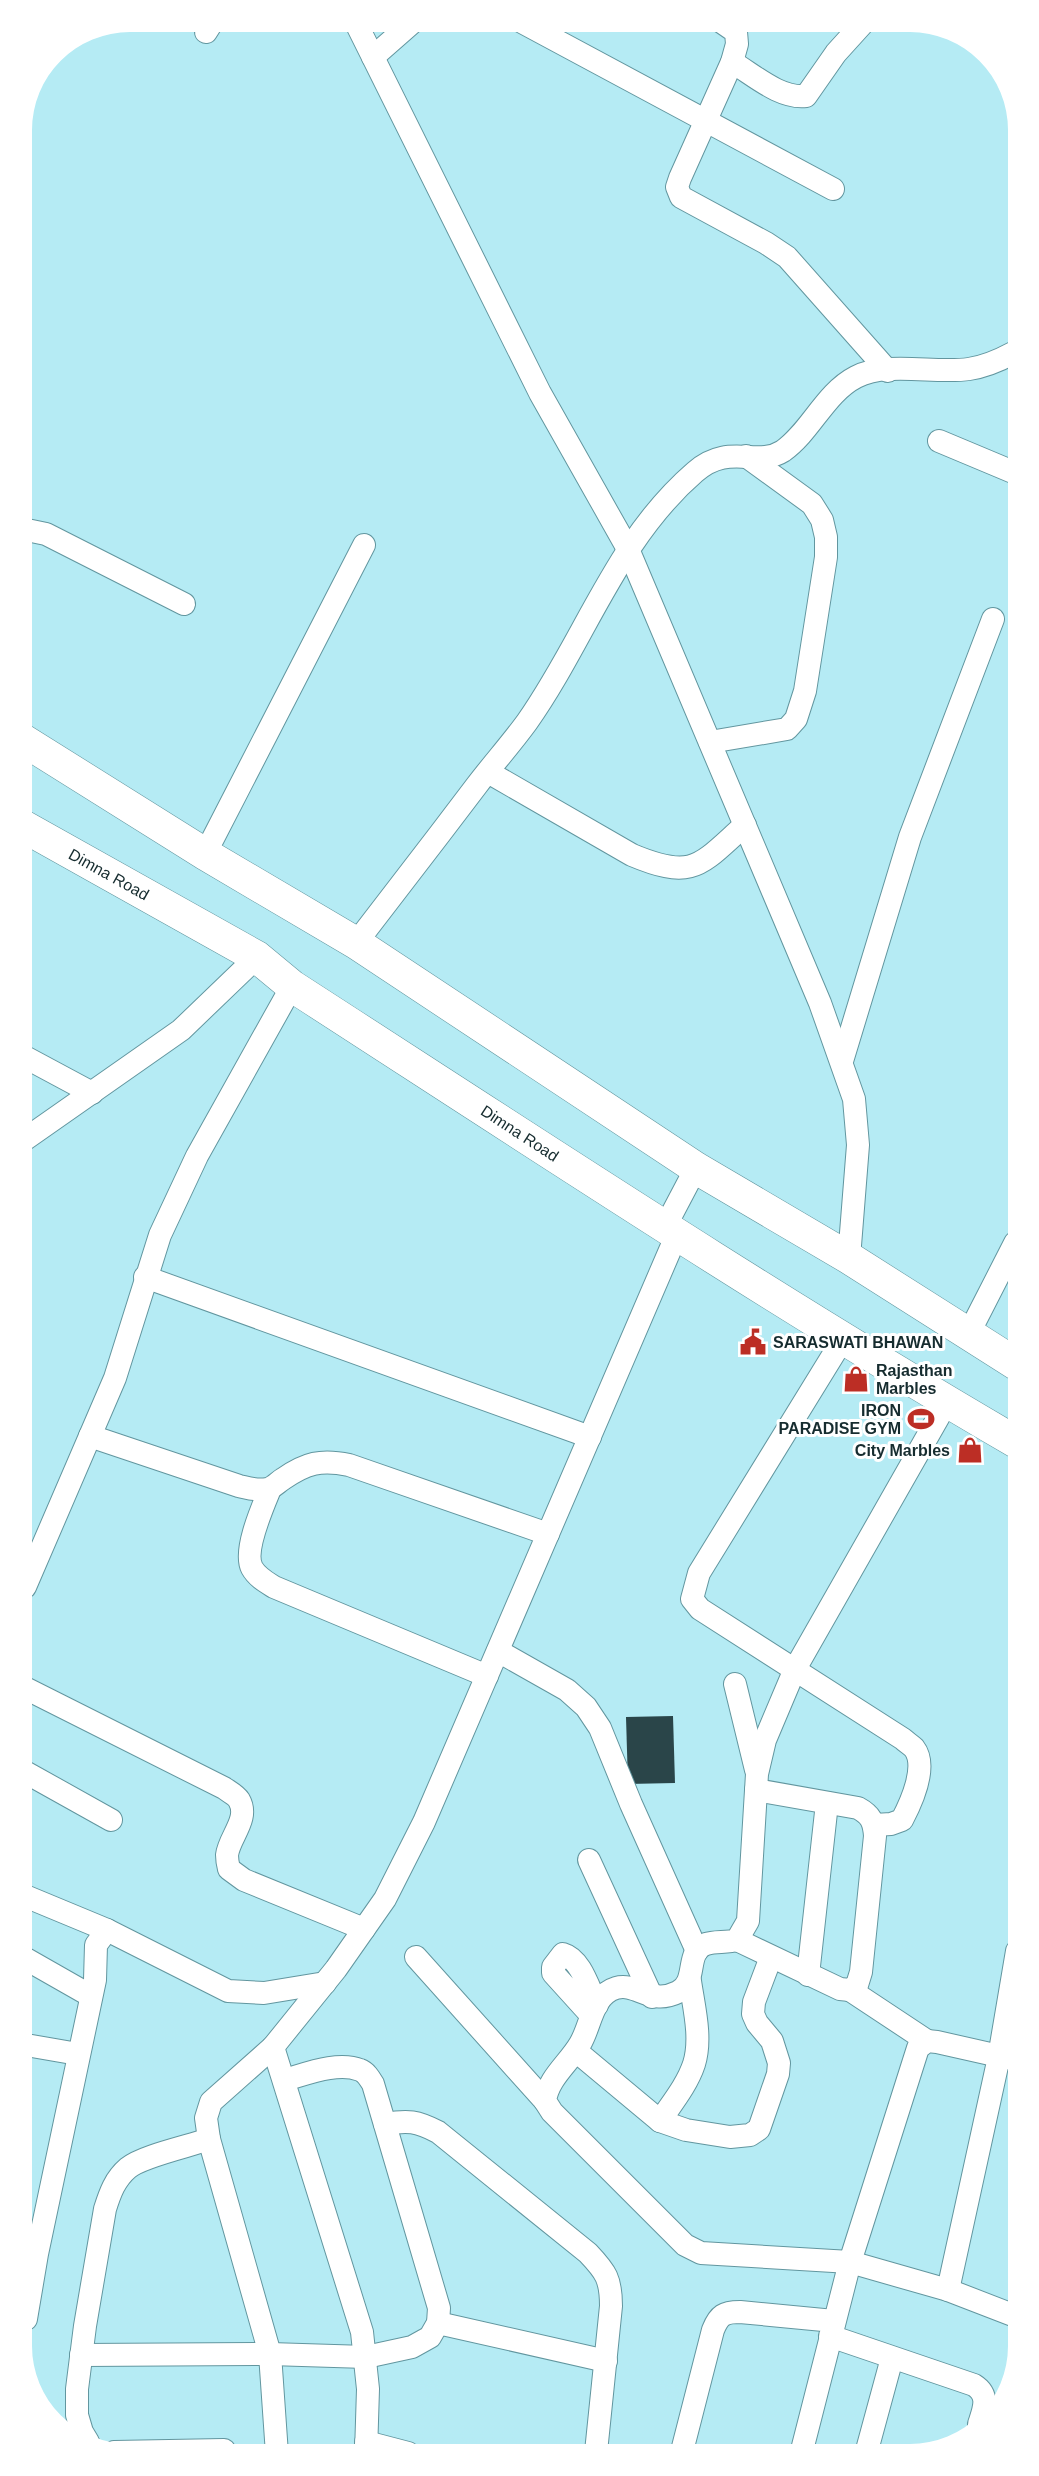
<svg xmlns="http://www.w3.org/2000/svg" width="1039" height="2476" viewBox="0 0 1039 2476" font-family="Arial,sans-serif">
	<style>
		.building { fill: #2a4549 }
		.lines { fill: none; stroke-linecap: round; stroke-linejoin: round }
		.street-casing { stroke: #62969f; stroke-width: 24 }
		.secondary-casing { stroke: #62969f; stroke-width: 33 }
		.street { stroke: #fff; stroke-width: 22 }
		.secondary { stroke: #fff; stroke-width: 32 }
		.labels { text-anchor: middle; stroke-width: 6; stroke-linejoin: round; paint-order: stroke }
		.street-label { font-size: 16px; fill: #162c2f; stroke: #fff }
		.poi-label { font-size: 16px; font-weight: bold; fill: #162c2f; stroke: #fff; text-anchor: start }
	</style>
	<rect width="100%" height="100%" fill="#b5ebf4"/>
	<polygon class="building" points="673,1716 675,1783 628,1784 626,1717"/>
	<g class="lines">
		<g class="street-casing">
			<g id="street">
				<polyline points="355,21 540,393 628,549 820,1003 854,1099 858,1145 849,1258"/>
				<polyline points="520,21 833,189"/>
				<polyline points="720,21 736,32 737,44 732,62 680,178 677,187 681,197 766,243 787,257 888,371"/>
				<polyline points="206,32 213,21"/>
				<polyline points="373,57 414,21"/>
				<path d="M732,62C754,75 780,99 806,96L836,53L865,21"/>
				<polyline points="939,441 1013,472"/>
				<polyline points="22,529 46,534 184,604"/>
				<polyline points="710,742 787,729 796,719 805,691 826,557 826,537 822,520 812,504 746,456"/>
				<path d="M488,772L632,855C694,881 700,865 745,825"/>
				<polyline points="205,854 364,545"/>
				<path d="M356,943C396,891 437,838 477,785C493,764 511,744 527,722C585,640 616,540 695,472C729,442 756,468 783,451C811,431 825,393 856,377C887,361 935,374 969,369C983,367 1000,360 1013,353"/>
				<polyline points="23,1056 92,1093"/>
				<polyline points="842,1061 910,837 993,619"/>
				<polyline points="24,1140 181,1030 257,957"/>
				<polyline points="665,1227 696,1168"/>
				<polyline points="145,1277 590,1437"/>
				<polyline points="969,1333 1015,1243"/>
				<path d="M843,1339L699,1573L692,1599L700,1609L903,1739C906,1742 911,1745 914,1748C928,1766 911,1803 902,1820L891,1824L875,1825"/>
				<path d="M947,1402L795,1669L765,1740L757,1774L748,1921L737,1940C727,1943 715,1941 706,1944C684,1952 699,1981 678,1992C650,2006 637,1982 616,1988C592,1995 591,2026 580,2044C569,2063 548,2078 545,2101L552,2112L685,2245L701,2253L850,2262L948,2290L1018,2317"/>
				<path d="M90,1436L239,1486C248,1488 257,1491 267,1489C273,1488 278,1482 283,1479C306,1463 321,1459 349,1465L548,1534"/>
				<path d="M270,1489C263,1506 243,1551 252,1568C257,1577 266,1582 274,1587L487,1676"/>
				<polyline points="25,1587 115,1378 160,1235 197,1156 292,986"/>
				<polyline points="498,1651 567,1690 586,1707 600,1728 631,1804 697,1951"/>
				<polyline points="735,1684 756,1770"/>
				<path d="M25,1688L224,1788C228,1791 236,1795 239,1800C250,1819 229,1837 227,1855C227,1859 228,1865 229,1869L244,1880L364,1929"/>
				<polyline points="25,1772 111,1820"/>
				<polyline points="589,1860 652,1997"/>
				<polyline points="25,1896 107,1930 96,1945 95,1980 37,2254 26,2319"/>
				<polyline points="107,1930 228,1991 264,1993 325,1983"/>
				<path d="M737,1940L840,1989L850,1990L857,1985L861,1972L875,1836C874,1822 871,1815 858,1808L756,1790"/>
				<polyline points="416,1957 545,2101"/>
				<polyline points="26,1959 91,1996"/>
				<polyline points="808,1975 827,1803"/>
				<polyline points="850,1990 927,2041"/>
				<path d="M591,2015L553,1973V1967L563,1954C581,1959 589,1989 597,2005"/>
				<polyline points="26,2045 78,2054"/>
				<polyline points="273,2047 362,2332 368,2389 366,2453"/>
				<polyline points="576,2051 660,2121 686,2130 730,2137 750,2135 759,2129 778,2074 779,2063 772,2041 757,2023 753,2014 754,2002 771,1957"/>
				<path d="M660,2121C672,2103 687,2085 694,2064C702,2038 694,2008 690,1981"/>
				<path d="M385,2124C408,2120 417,2121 438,2132L588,2253C606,2272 611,2279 611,2306L596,2452"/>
				<polyline points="948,2290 999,2057 1017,1951"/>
				<polyline points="438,2323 606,2361"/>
				<path d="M830,2336L974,2385C990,2395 984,2409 979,2424"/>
				<path d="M81,2355L270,2354L366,2357L412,2347L430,2337L438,2323L439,2308L373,2084C370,2079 366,2072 360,2070C338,2061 306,2074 284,2080"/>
				<path d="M88,2442L82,2432L77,2415V2389L85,2326L105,2209C110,2193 115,2179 128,2168C142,2156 190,2146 209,2139"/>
				<polyline points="366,2442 408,2453"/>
				<polyline points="802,2450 850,2262 918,2048 927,2041 937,2042 1017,2060"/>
				<polyline points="867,2450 892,2358"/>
				<path d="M682,2451L713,2330C719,2315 724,2312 740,2312L834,2321"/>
				<polyline points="114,2452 224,2450"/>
				<polyline points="277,2454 270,2354 209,2139 206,2118 211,2102 273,2047 336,1969 385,1899 424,1822 677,1234"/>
			</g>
		</g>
		<g class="secondary-casing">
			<g id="secondary">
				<polyline points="23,740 205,854 356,943 696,1168 849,1258 1016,1364"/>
				<path d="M23,826L257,957L292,986C532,1141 769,1298 1016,1442"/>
			</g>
		</g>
		<use href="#street" class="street"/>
		<use href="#secondary" class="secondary"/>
	</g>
	<defs>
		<g id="civic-bare" transform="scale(2.07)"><path d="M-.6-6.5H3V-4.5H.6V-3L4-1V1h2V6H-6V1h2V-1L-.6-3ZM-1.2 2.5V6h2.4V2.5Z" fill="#bc2e25" stroke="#fff" stroke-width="2.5" paint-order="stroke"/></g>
		<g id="shop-bare" transform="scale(2.07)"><path d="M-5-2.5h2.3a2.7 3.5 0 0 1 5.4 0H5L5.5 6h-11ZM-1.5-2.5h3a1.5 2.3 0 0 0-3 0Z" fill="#bc2e25" stroke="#fff" stroke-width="2.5" paint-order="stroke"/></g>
		<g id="stadium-bare" transform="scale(2.07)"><path d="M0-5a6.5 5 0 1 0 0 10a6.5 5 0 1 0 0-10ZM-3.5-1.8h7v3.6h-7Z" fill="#bc2e25" stroke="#fff" stroke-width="2.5" paint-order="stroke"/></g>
	</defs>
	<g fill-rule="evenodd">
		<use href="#civic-bare" x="753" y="1342"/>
		<use href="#shop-bare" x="856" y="1379"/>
		<use href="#stadium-bare" x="921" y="1419"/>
		<use href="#shop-bare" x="970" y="1450"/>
	</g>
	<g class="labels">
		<g class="street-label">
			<text transform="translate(109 874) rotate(29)" y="6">Dimna Road</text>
			<text transform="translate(520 1133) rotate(33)" y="6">Dimna Road</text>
		</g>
		<g class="poi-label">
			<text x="773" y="1348">SARASWATI BHAWAN</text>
			<text x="876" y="1376">Rajasthan<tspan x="876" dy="18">Marbles</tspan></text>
			<text x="901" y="1416" text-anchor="end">IRON<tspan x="901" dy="18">PARADISE GYM</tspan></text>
			<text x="950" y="1456" text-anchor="end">City Marbles</text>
		</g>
	</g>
	<path d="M0 0H1039V2476H0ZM130 32H910A98 98 0 0 1 1008 130V2346A98 98 0 0 1 910 2444H130A98 98 0 0 1 32 2346V130A98 98 0 0 1 130 32Z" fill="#fff" fill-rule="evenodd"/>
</svg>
